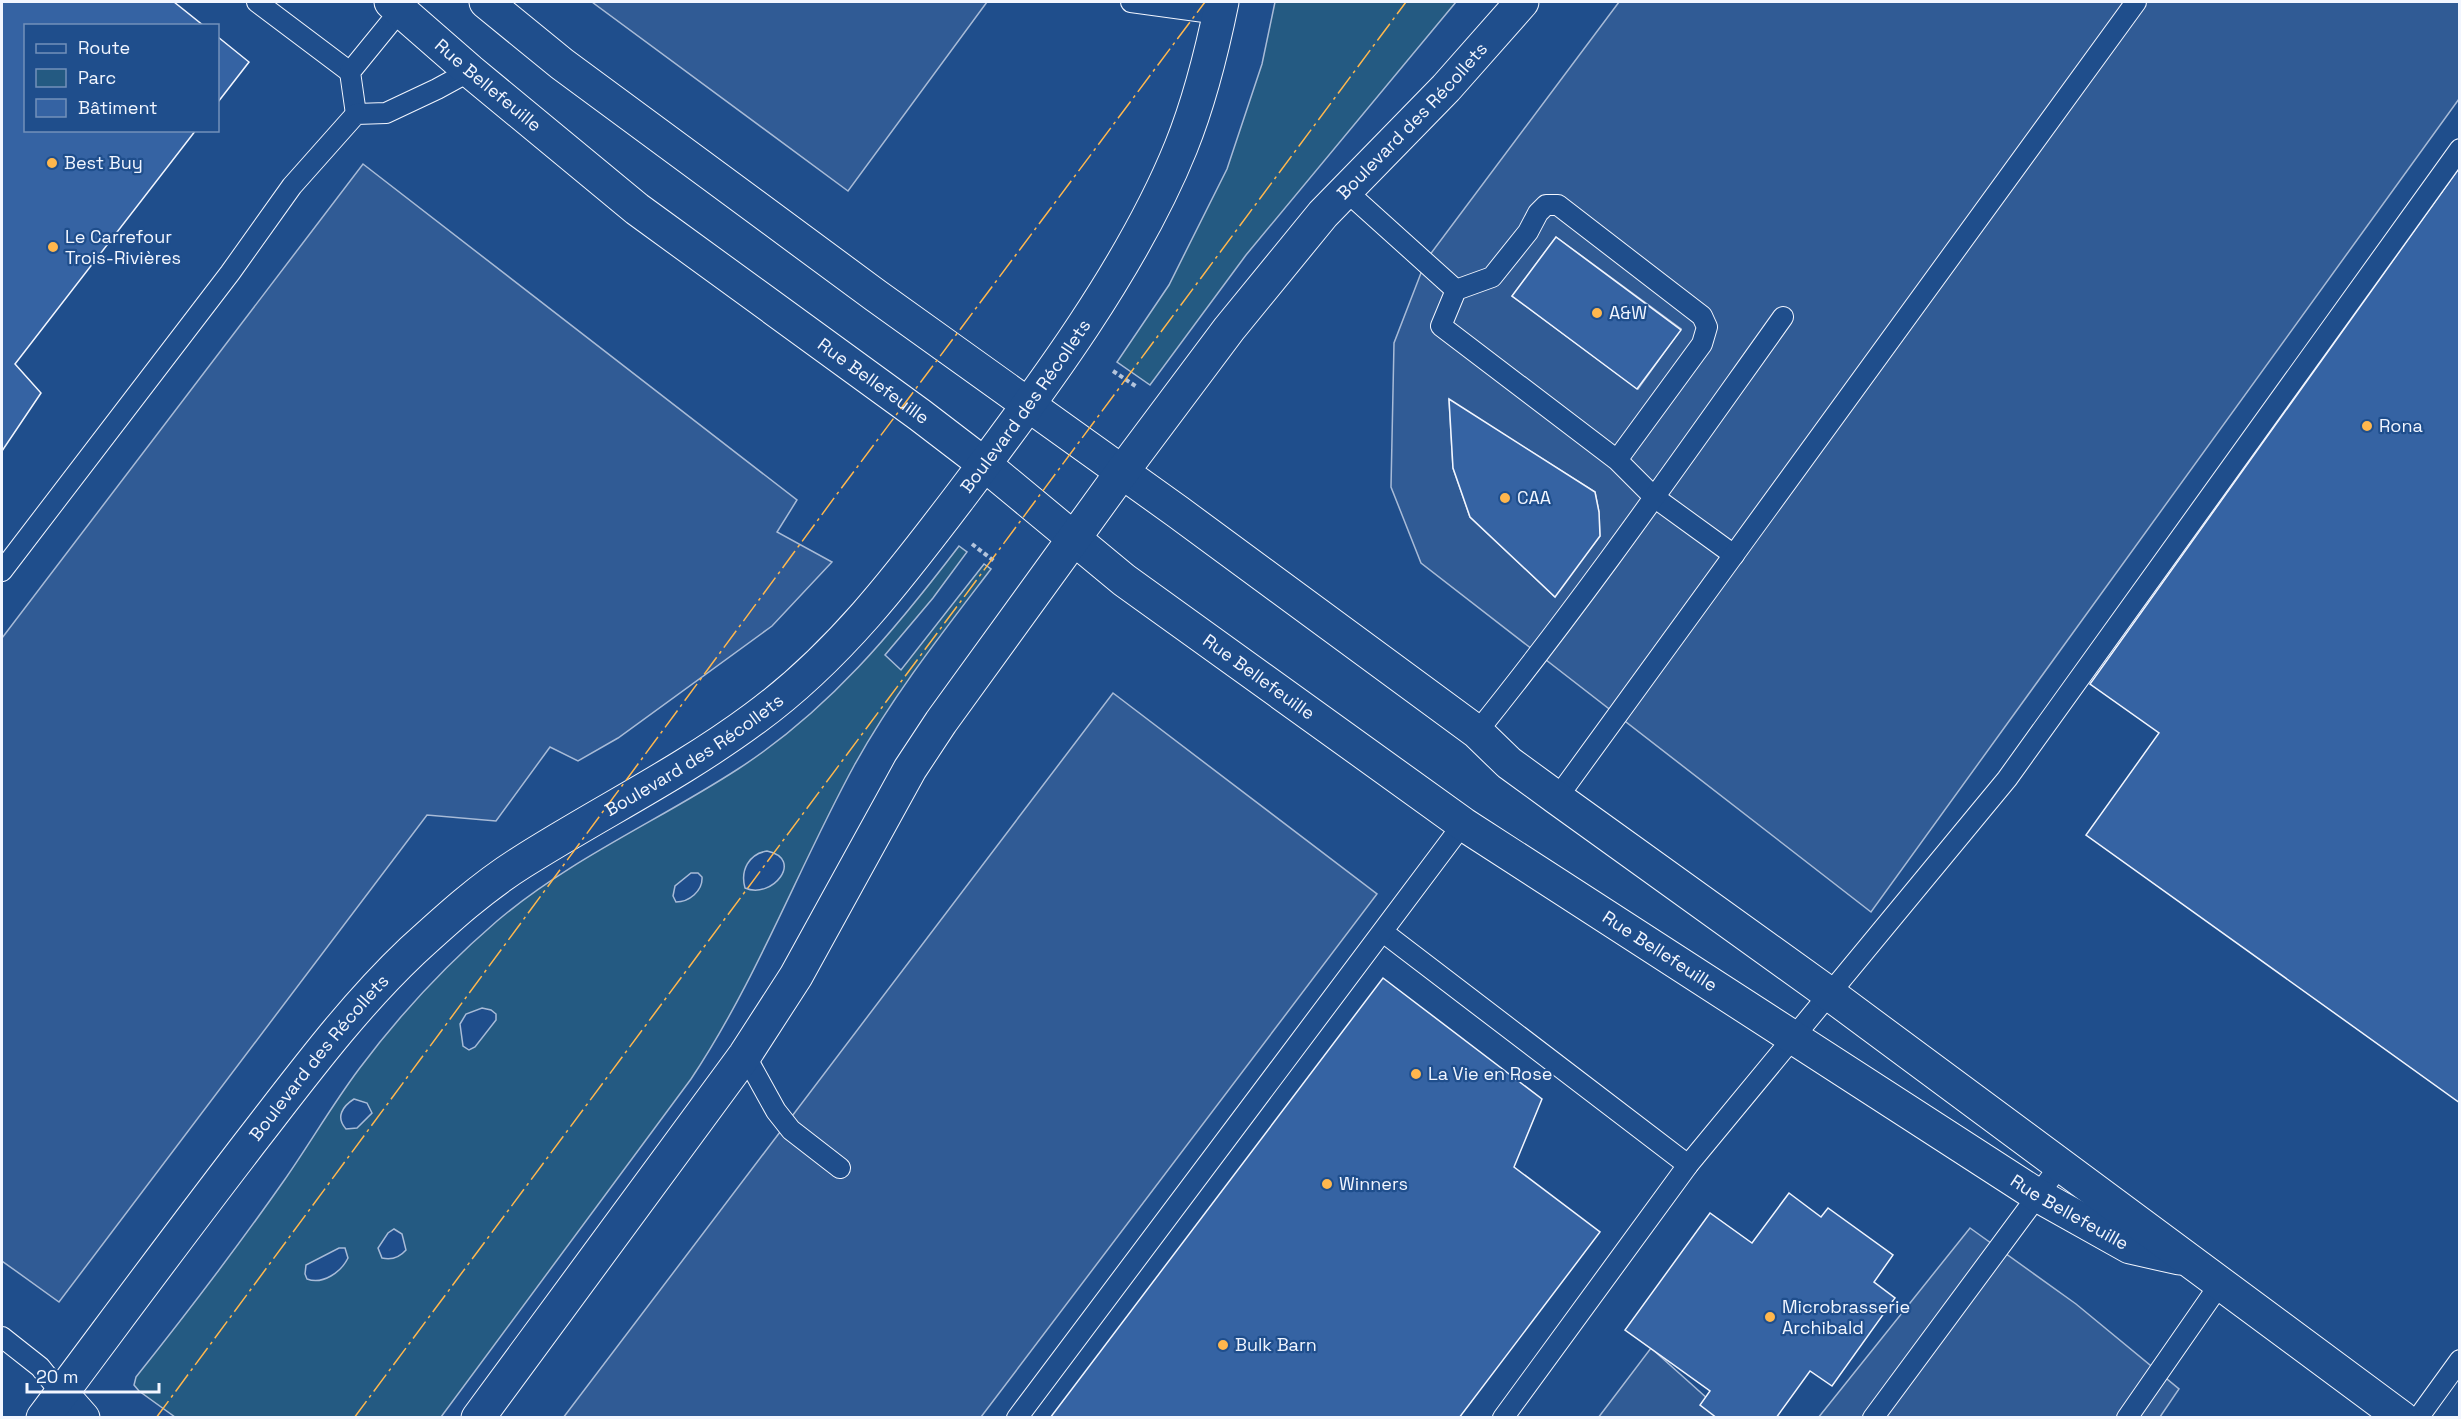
<svg xmlns="http://www.w3.org/2000/svg" width="2461" height="1419" viewBox="0 0 2461 1419" font-family="'Space Grotesk',sans-serif">
	<style>
		.green { fill: #245a82; stroke: #a8bbd7; stroke-width: 1.5; fill-rule: evenodd }
		.parking { fill: #305b95; stroke: #a8bbd7; stroke-width: 1.5; fill-rule: evenodd }
		.building { fill: #3563a3; stroke: #f2f6ff; stroke-width: 1.5 }
		.lines { fill: none; stroke-linecap: round; stroke-linejoin: round }
		.lane-casing { stroke: #f2f6ff; stroke-width: 22 }
		.secondary-casing { stroke: #f2f6ff; stroke-width: 35 }
		.path { stroke: #b3c4dc; stroke-width: 4; stroke-dasharray: 4.5 3; stroke-linecap: butt }
		.lane { stroke: #1f4e8c; stroke-width: 20 }
		.secondary { stroke: #1f4e8c; stroke-width: 33 }
		.power { stroke: #ffb74d; stroke-width: 1.5; stroke-dasharray: 21 4.5 3 4.5; stroke-linecap: butt }
		.poi-dot { fill: #ffb74d; stroke: #1f4e8c; stroke-width: 2 }
		.labels { text-anchor: middle; stroke-width: 4.5; stroke-linejoin: round; paint-order: stroke }
		.street-label { font-size: 18px; fill: #f2f6ff; stroke: #1f4e8c }
		.poi-label { font-size: 18px; fill: #f2f6ff; stroke: #1f4e8c; text-anchor: start }
	</style>
	<rect width="100%" height="100%" fill="#1f4e8c"/>
	<g class="green">
		<polygon points="1275,2 1456,2 1246,255 1150,385 1117,362 1169,285 1227,169 1262,64"/>
		<path d="M959,546L967,552L933,598L885,655L901,670L984,564L991,569C943,632 894,694 855,764C798,868 757,980 691,1079L441,1417H175L139,1391L134,1385L136,1377C187,1313 236,1249 283,1182C309,1145 332,1105 359,1069C400,1014 446,965 497,921C570,859 658,821 738,769C828,711 895,630 959,546ZM767,851C805,859 772,900 745,888C740,870 749,854 767,851ZM691,873H698L702,877C703,891 689,902 676,902L673,896L675,886ZM482,1008L491,1010L496,1014V1020L475,1047L469,1050L463,1046L460,1024L466,1014ZM354,1099L367,1103L372,1113L357,1128L346,1129C335,1117 343,1106 354,1099ZM394,1229L402,1234L406,1250C400,1257 391,1260 382,1258L378,1248L388,1233ZM339,1248H345L348,1258C341,1272 323,1285 307,1279L305,1274L306,1265Z"/>
	</g>
	<g class="parking">
		<polygon points="592,2 987,2 848,191"/>
		<path d="M1619,2H2459V99L1871,912L1421,563L1391,487L1394,343L1426,260ZM1556,237L1681,329L1638,389L1512,296ZM1449,400L1595,492L1599,512L1600,536L1554,596L1470,517L1453,468Z"/>
		<polygon points="363,164 797,500 777,532 832,562 772,626 618,738 578,761 550,747 496,821 427,815 59,1302 2,1261 2,638"/>
		<polygon points="1113,693 1377,894 981,1417 563,1418"/>
		<polygon points="1970,1228 2076,1304 2179,1389 2160,1417 1818,1418"/>
		<polygon points="1651,1348 1728,1417 1598,1418"/>
	</g>
	<g class="building">
		<polygon points="2,2 174,2 204,26 26,26 26,130 196,130 15,364 41,393 2,451"/>
		<polygon points="218,37 249,62 218,102"/>
		<polygon points="2460,167 2460,1103 2086,835 2159,733 2090,684"/>
		<polygon points="1556,237 1681,330 1637,389 1512,296"/>
		<polygon points="1449,399 1595,492 1599,512 1600,536 1555,597 1470,517 1453,468"/>
		<polygon points="1383,978 1542,1099 1514,1167 1600,1232 1459,1418 1050,1418"/>
		<polygon points="1789,1193 1821,1217 1828,1208 1893,1255 1874,1282 1895,1298 1832,1386 1810,1371 1776,1418 1717,1418 1700,1405 1710,1391 1625,1330 1710,1213 1752,1243"/>
	</g>
	<g class="lines">
		<g class="lane-casing">
			<g id="lane">
				<polyline points="257,2 350,72"/>
				<polyline points="1131,2 1219,14"/>
				<polyline points="356,114 350,72 407,2"/>
				<polyline points="1345,190 1456,290"/>
				<polyline points="1617,460 1702,344 1707,327 1702,316 1558,205 1546,205 1538,213 1528,232 1492,277 1456,290 1441,326 1617,460 1654,497 1734,555"/>
				<polyline points="2,571 230,273 292,186 356,114 386,113 437,89 470,71"/>
				<path d="M1477,732C1585,598 1683,457 1783,317"/>
				<polyline points="1557,798 2136,2"/>
				<polyline points="1383,932 1688,1165"/>
				<polyline points="745,1055 776,1111 791,1130 840,1168"/>
				<polyline points="2,1337 40,1367 61,1393"/>
				<polyline points="1017,1418 1463,824"/>
				<polyline points="1503,1418 1688,1165 2007,779 2460,149"/>
				<polyline points="1873,1418 2061,1164"/>
				<polyline points="2127,1418 2220,1284"/>
				<polyline points="2418,1418 2460,1360"/>
			</g>
		</g>
		<g class="secondary-casing">
			<g id="secondary">
				<path id="s1" d="M391,2L470,71L637,209L920,415L984,464L1124,580L1463,824L2037,1195L2130,1247L2179,1258"/>
				<polyline points="486,2 562,64 875,295 1178,512 1477,732 1509,763 1557,798 1831,995 2402,1418"/>
				<polyline points="61,1393 83,1418"/>
				<path id="s2" d="M43,1418C115,1322 186,1225 259,1131C307,1069 355,1005 412,951C447,919 482,887 522,862C599,813 681,773 755,718C840,656 902,573 965,490C1042,388 1133,266 1181,147C1200,100 1212,51 1222,2"/>
				<path id="s3" d="M478,1418L745,1055L796,976L910,769L941,722L1122,472L1229,329L1323,214L1446,88L1522,2"/>
			</g>
		</g>
		<g class="path">
			<polyline points="1113,371 1137,387"/>
			<polyline points="972,544 994,561"/>
		</g>
		<use href="#lane" class="lane"/>
		<use href="#secondary" class="secondary"/>
		<g class="power">
			<polyline points="156,1418 840,490 1205,2"/>
			<polyline points="354,1418 1406,2"/>
		</g>
	</g>
	<g class="poi-dot">
		<circle cx="52" cy="163" r="6"/>
		<circle cx="53" cy="247" r="6"/>
		<circle cx="1597" cy="313" r="6"/>
		<circle cx="2367" cy="426" r="6"/>
		<circle cx="1505" cy="498" r="6"/>
		<circle cx="1416" cy="1074" r="6"/>
		<circle cx="1327" cy="1184" r="6"/>
		<circle cx="1770" cy="1317" r="6"/>
		<circle cx="1223" cy="1345" r="6"/>
	</g>
	<g class="labels">
		<g class="street-label">
			<text dy="6" stroke="none"><textPath href="#s1" startOffset="128">Rue Bellefeuille</textPath></text>
			<text dy="6" stroke="none"><textPath href="#s3" startOffset="1602">Boulevard des Récollets</textPath></text>
			<text dy="6" stroke="none"><textPath href="#s1" startOffset="614">Rue Bellefeuille</textPath></text>
			<text dy="6" stroke="none"><textPath href="#s2" startOffset="1426">Boulevard des Récollets</textPath></text>
			<text dy="6" stroke="none"><textPath href="#s1" startOffset="1100">Rue Bellefeuille</textPath></text>
			<text dy="6" stroke="none"><textPath href="#s2" startOffset="940">Boulevard des Récollets</textPath></text>
			<text dy="6" stroke="none"><textPath href="#s1" startOffset="1586">Rue Bellefeuille</textPath></text>
			<text dy="6" stroke="none"><textPath href="#s2" startOffset="454">Boulevard des Récollets</textPath></text>
			<text dy="6" stroke="none"><textPath href="#s1" startOffset="2072">Rue Bellefeuille</textPath></text>
		</g>
		<g class="poi-label">
			<text x="64" y="169">Best Buy</text>
			<text x="65" y="243">Le Carrefour<tspan x="65" dy="21">Trois-Rivières</tspan></text>
			<text x="1609" y="319">A&amp;W</text>
			<text x="2379" y="432">Rona</text>
			<text x="1517" y="504">CAA</text>
			<text x="1428" y="1080">La Vie en Rose</text>
			<text x="1339" y="1190">Winners</text>
			<text x="1782" y="1313">Microbrasserie<tspan x="1782" dy="21">Archibald</tspan></text>
			<text x="1235" y="1351">Bulk Barn</text>
		</g>
	</g>
	<rect width="2461" height="1419" fill="none" stroke="#f2f6ff" stroke-width="6"/>
	<rect x="24" y="24" width="195" height="108" fill="#1f4e8c" stroke="#7391ba" stroke-width="1.5"/>
	<rect x="36" y="44" width="30" height="9" fill="#1f4e8c" stroke="#7391ba" stroke-width="1.5"/>
	<text x="78" y="54" font-size="18" fill="#f2f6ff">Route</text>
	<rect x="36" y="69" width="30" height="18" fill="#245a82" stroke="#7391ba" stroke-width="1.5"/>
	<text x="78" y="84" font-size="18" fill="#f2f6ff">Parc</text>
	<rect x="36" y="99" width="30" height="18" fill="#3563a3" stroke="#7391ba" stroke-width="1.5"/>
	<text x="78" y="114" font-size="18" fill="#f2f6ff">Bâtiment</text>
	<path d="M27 1383v9h132v-9" fill="none" stroke="#f2f6ff" stroke-width="3"/>
	<text x="36" y="1383" font-size="18" fill="#f2f6ff" stroke="#1f4e8c" stroke-width="4.5" paint-order="stroke">20 m</text>
</svg>
